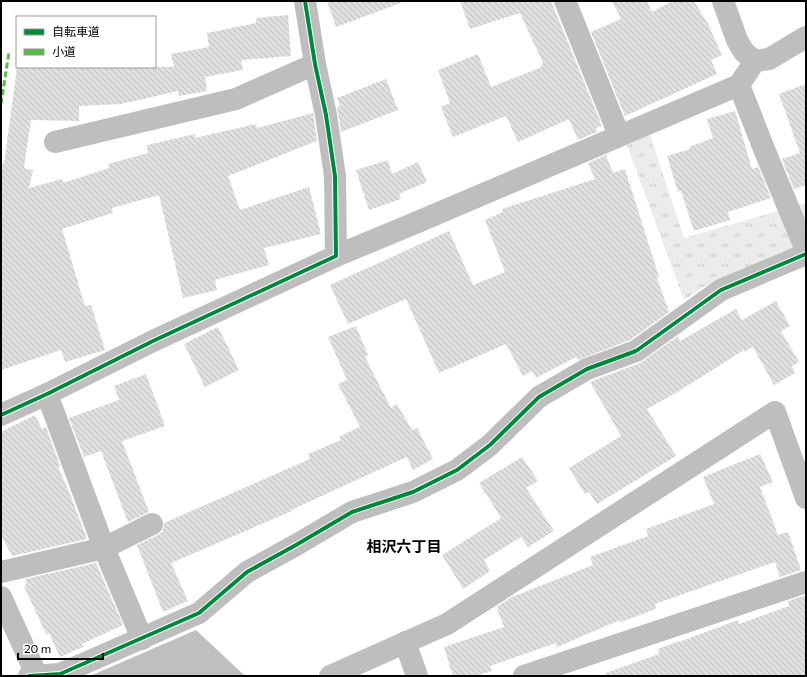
<svg xmlns="http://www.w3.org/2000/svg" width="807" height="677" viewBox="0 0 807 677" font-family="Commissioner,'Noto Sans JP',sans-serif">
	<style>
		.park { fill: url(#park-tufts) }
		.water { fill: #bfbfbf }
		.building { fill: url(#building-back-hatch) }
		.lines { fill: none; stroke-linecap: round; stroke-linejoin: round }
		.street { stroke: #bebebe; stroke-width: 22 }
		.quiet { stroke: #58b947; stroke-width: 3; stroke-dasharray: 6 3; stroke-linecap: butt }
		.cycleway-casing { stroke: #fff; stroke-width: 6 }
		.cycleway { stroke: #00873e; stroke-width: 4 }
		.labels { text-anchor: middle; stroke-width: 3; stroke-linejoin: round; paint-order: stroke }
		.neighbourhood-label { font-size: 15px; font-weight: bold; fill: #000; stroke: #fff }
	</style>
	<defs>
		<pattern id="park-tufts" width="24" height="20" patternUnits="userSpaceOnUse"><rect width="24" height="20" fill="#ececec"/><path d="M3 7l-1-3M5 7V3M7 7l1-3M15 17l-1-3M17 17v-4M19 17l1-3" fill="none" stroke="#c9c9c9"/></pattern>
		<pattern id="building-back-hatch" width="6" height="6" patternUnits="userSpaceOnUse"><rect width="6" height="6" fill="#dfdfdf"/><path d="M-1 5l2 2M0 0l6 6M5-1l2 2" fill="none" stroke="#bebebe"/></pattern>
	</defs>
	<rect width="100%" height="100%" fill="#fff"/>
	<polygon class="park" points="650,135 684,238 806,203 806,246 785,252 702,288 684,300 627,145"/>
	<polygon class="water" points="196,630 245,676 90,676"/>
	<g class="building">
		<polygon points="327,1 400,1 401,3 336,27"/>
		<polygon points="460,1 551,1 602,126 596,128 597,132 578,140 569,119 518,142 506,116 453,137 441,107 450,103 438,70 478,54 491,87 542,67 541,64 543,63 520,13 470,29"/>
		<polygon points="612,1 647,1 652,12 672,1 694,1 708,24 722,55 711,60 717,74 625,116 591,32 621,19"/>
		<polygon points="288,15 291,56 241,60 243,70 205,77 207,91 179,96 178,91 121,104 79,106 79,121 31,120 24,168 33,170 29,188 62,179 63,183 109,168 108,164 148,153 147,145 195,134 195,138 256,124 257,128 313,113 317,141 228,176 240,210 309,187 321,234 264,248 269,265 215,280 217,290 183,298 159,195 112,208 113,213 62,229 85,306 91,305 105,350 65,362 61,350 1,370 1,163 4,164 17,67 174,67 171,54 209,47 207,33 256,23 256,18"/>
		<polygon points="386,79 398,110 341,132 337,107 340,106 337,98"/>
		<polygon points="806,84 806,185 794,189 782,159 800,153 779,94"/>
		<polygon points="735,111 752,169 758,167 771,198 728,212 730,220 694,231 681,191 678,192 667,156 690,149 689,147 713,138 707,119"/>
		<polygon points="606,155 613,173 625,169 659,277 657,278 669,312 630,340 578,360 576,357 536,378 532,371 523,376 506,344 439,373 406,299 348,324 330,285 449,231 473,285 505,272 485,220 503,212 502,209 595,179 588,163"/>
		<polygon points="388,160 392,174 418,162 427,182 399,194 401,199 369,210 356,170"/>
		<polygon points="776,301 790,326 781,331 799,362 792,366 795,373 774,385 753,347 744,352 744,350 679,391 647,409 676,456 597,504 589,492 585,494 569,468 621,436 590,382 640,363 678,336 680,341 736,309 742,320"/>
		<polygon points="356,326 368,355 365,357 391,408 397,404 412,430 417,428 433,459 413,470 407,457 291,510 292,511 171,563 188,601 163,612 137,545 158,535 163,531 164,523 310,459 308,454 341,440 339,437 360,427 338,384 347,380 328,337"/>
		<polygon points="218,327 239,370 205,387 184,344"/>
		<polygon points="146,374 165,426 122,441 149,512 128,522 101,451 84,457 69,418 119,400 114,386"/>
		<polygon points="35,415 42,429 46,427 60,466 58,467 70,494 87,539 12,556 1,535 1,432"/>
		<polygon points="760,454 773,482 760,487 778,535 788,532 801,570 780,577 775,562 655,604 656,609 621,622 620,620 557,647 556,643 490,666 492,671 476,676 453,676 444,647 504,627 498,611 498,606 512,597 593,565 590,557 648,536 646,529 714,504 703,477"/>
		<polygon points="522,457 538,481 526,488 554,531 528,547 521,537 484,560 490,571 463,589 442,555 501,518 479,483"/>
		<polygon points="96,563 123,625 82,644 83,647 60,657 49,633 46,634 24,586 27,584 25,579"/>
		<polygon points="806,595 806,676 607,676 606,673 659,654 658,649 679,641 679,642 738,620 739,624 789,606 788,601"/>
	</g>
	<g class="lines">
		<g class="street">
			<polyline points="565,1 619,135"/>
			<polyline points="723,1 737,40 744,52 755,61 769,59 806,37"/>
			<polyline points="739,85 764,149 806,250"/>
			<polyline points="55,142 236,99 315,64"/>
			<polyline points="336,256 420,221 739,85 755,61"/>
			<polyline points="47,394 104,548 142,639"/>
			<polyline points="1,415 47,394 153,341 336,256 335,176 326,115 315,64 305,1"/>
			<polyline points="1,572 104,548 152,524"/>
			<polyline points="1,597 37,676"/>
			<polyline points="405,642 417,676"/>
			<polyline points="29,676 60,674 199,613 247,572 296,545 352,512 413,492 457,470 490,445 539,397 587,369 636,351 721,290 806,254"/>
			<polyline points="330,676 447,624 775,412 806,498"/>
			<polyline points="524,676 806,582"/>
		</g>
		<polyline class="quiet" points="1,104 9,52"/>
		<g class="cycleway-casing">
			<g id="cycleway">
				<polyline points="1,415 47,394 153,341 336,256 335,176 326,115 315,64 305,1"/>
				<polyline points="29,676 60,674 199,613 247,572 296,545 352,512 413,492 457,470 490,445 539,397 587,369 636,351 721,290 806,254"/>
			</g>
		</g>
		<use href="#cycleway" class="cycleway"/>
	</g>
	<g class="labels">
		<g class="neighbourhood-label">
			<text x="404" y="552">相沢六丁目</text>
		</g>
	</g>
	<rect width="807" height="677" fill="none" stroke="#000000" stroke-width="4"/>
	<rect x="16" y="16" width="140" height="52" fill="#ffffff" stroke="#999999"/>
	<rect x="24" y="29" width="20" height="6" fill="#00873e" stroke="#999999"/>
	<text x="52" y="36" font-size="12" fill="#000000">自転車道</text>
	<rect x="24" y="49" width="20" height="6" fill="#58b947" stroke="#999999"/>
	<text x="52" y="56" font-size="12" fill="#000000">小道</text>
	<path d="M18 653v6h85v-6" fill="none" stroke="#000000" stroke-width="2"/>
	<text x="24" y="653" font-size="12" fill="#000000" stroke="#ffffff" stroke-width="3" paint-order="stroke">20 m</text>
</svg>
